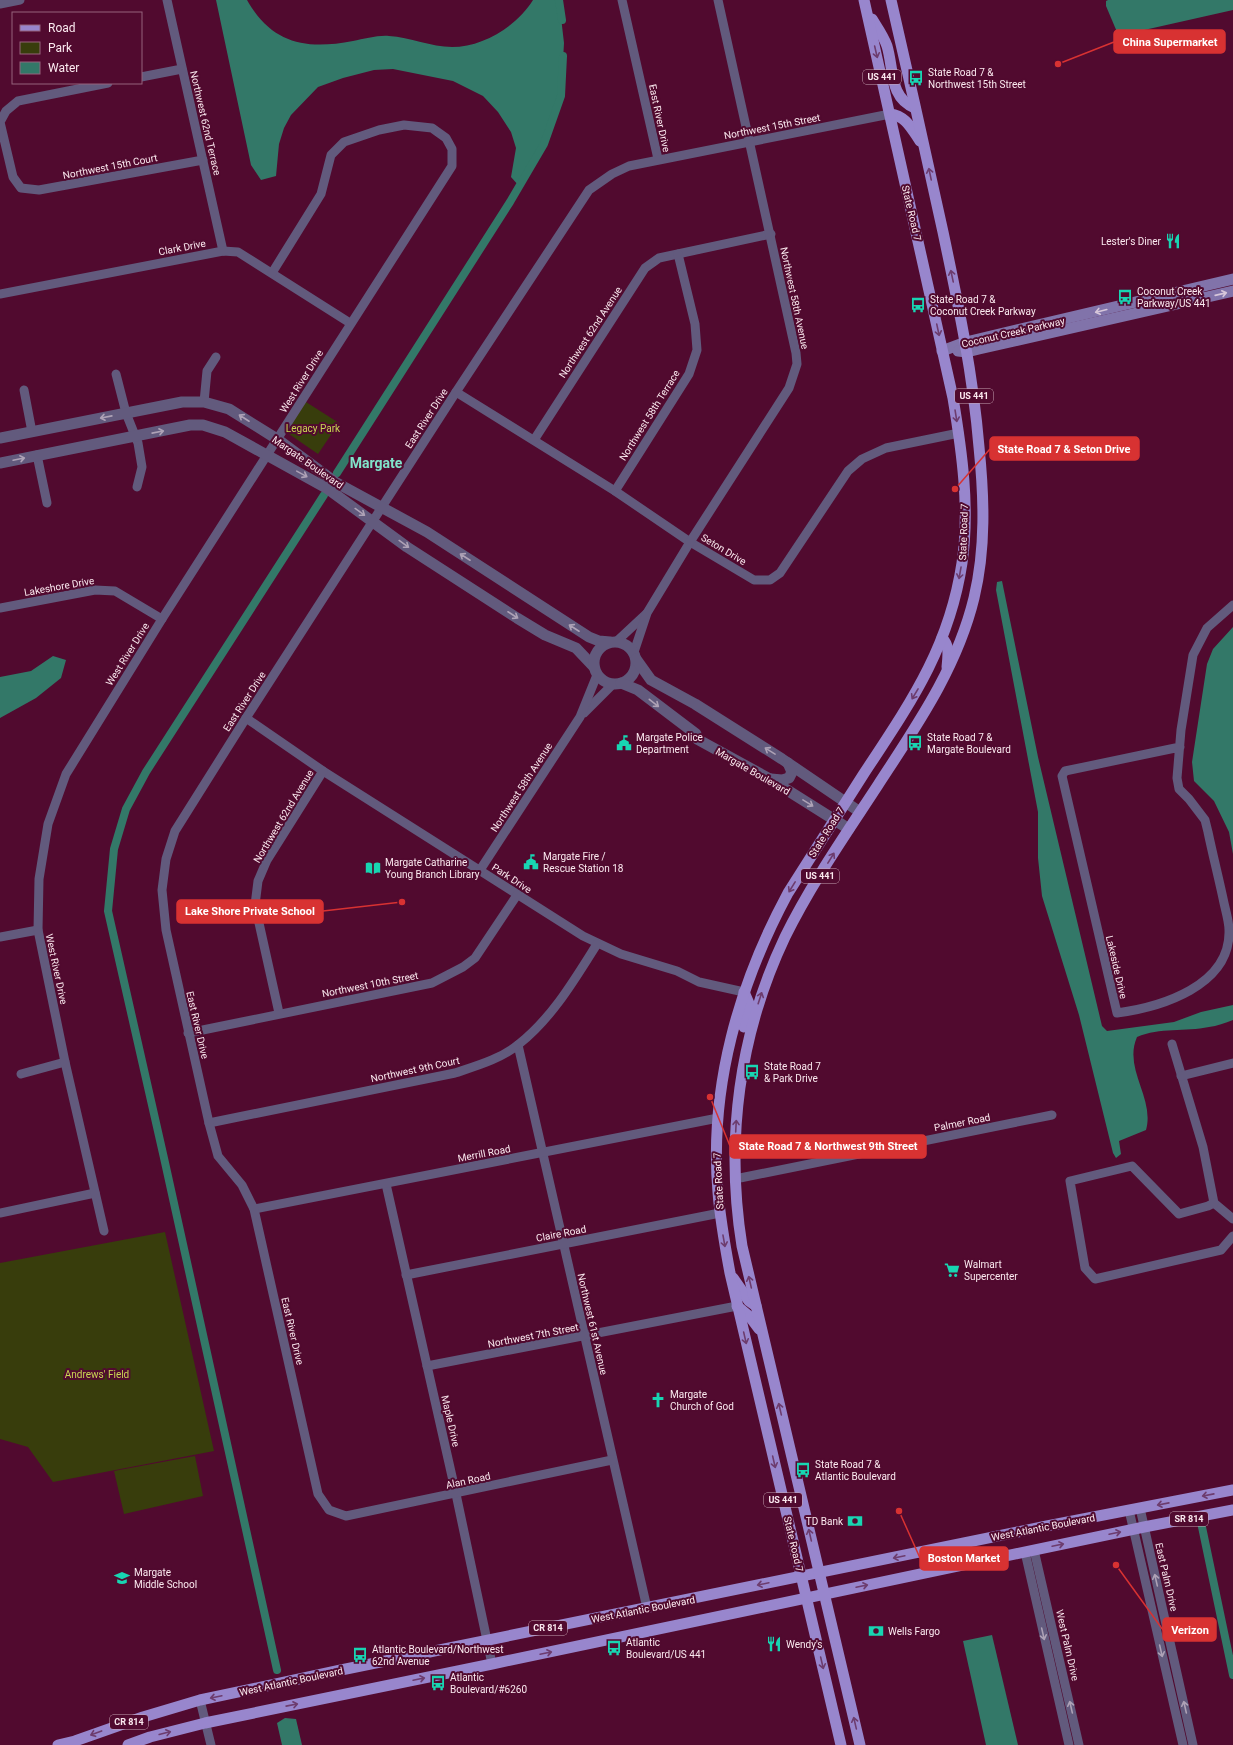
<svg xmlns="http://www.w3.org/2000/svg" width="1233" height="1745" viewBox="0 0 1233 1745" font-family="Roboto,sans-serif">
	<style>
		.green { fill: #383d0c }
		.water { fill: #337868 }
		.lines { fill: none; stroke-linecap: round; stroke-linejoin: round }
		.canal { stroke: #337868; stroke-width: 8 }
		.minor { stroke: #625a7d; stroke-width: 9 }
		.tertiary { stroke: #625a7d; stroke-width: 11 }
		.secondary { stroke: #8173aa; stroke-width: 11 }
		.primary { stroke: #9886cd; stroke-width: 11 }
		.oneway { stroke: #6d3c6e }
		.oneway2 { stroke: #d6c6da }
		.oneway3 { stroke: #aea2b6 }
		.labels { text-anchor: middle; stroke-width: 4; stroke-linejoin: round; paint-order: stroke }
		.shield { fill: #510a2f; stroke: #c8a6b5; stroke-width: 1 }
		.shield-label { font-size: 9px; font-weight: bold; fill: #fbe9ef }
		.poi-label { font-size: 10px; fill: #fbe9ef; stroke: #510a2f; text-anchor: start }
		.street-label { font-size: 10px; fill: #fbe9ef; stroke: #510a2f }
		.park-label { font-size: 10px; fill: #c8d653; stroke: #510a2f }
		.district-label { font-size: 14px; font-weight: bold; fill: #81e3ca; stroke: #510a2f }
		.leader { fill: none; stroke: #d83232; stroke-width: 1.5 }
		.callout-dot { fill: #d83232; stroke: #510a2f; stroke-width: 1.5 }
		.callout { fill: #d83232; stroke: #d83232; stroke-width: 1.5 }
		.callout-label { font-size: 11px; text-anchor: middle; font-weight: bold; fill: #fff }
	</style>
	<rect width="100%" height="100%" fill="#510a2f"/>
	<g class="green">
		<polygon points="306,402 339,423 318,454 286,432"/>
		<polygon points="165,1232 214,1451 53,1482 28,1447 0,1439 0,1263"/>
		<polygon points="195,1456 203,1496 124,1514 114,1471"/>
	</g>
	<g class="water">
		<path d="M216,0H247C272,44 306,50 353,41C364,39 378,35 389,36C410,37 431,47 452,47C483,47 517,26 533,0H559L564,43L561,96L544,144L519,186L511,177L516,148L511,132L498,112L483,96L453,81L393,69L374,70L343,78L318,87L291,115L284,128L279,144L276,176L261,180L251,165Z"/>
		<polygon points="1108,0 1233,0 1233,10 1122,35 1117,32 1106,6 1106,1"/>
		<path d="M1002,581L1038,757L1102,1026L1107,1031L1174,1022L1201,1012L1233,1005V1020C1225,1023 1217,1026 1209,1027C1185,1032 1160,1027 1137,1037C1123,1069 1155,1098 1146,1130L1119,1141L1121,1154L1116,1158L1113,1153L1079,1015L1042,896L1038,858V812L996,590L997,582Z"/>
		<polygon points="1233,627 1233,854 1229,832 1214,801 1194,781 1192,762 1207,664 1213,649"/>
		<polygon points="53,656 66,660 61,678 36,698 0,718 0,677 31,671"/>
		<polygon points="992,1635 1018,1745 986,1745 963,1641"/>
		<polygon points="285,1718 296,1719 302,1745 282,1745 277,1723"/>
	</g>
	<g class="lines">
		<g class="canal">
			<polyline points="559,0 562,20"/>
			<polyline points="337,473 510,202 544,144 561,96 563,56"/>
			<polyline points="1202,1527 1233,1675"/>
			<polyline points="277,1670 164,1158 108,911 114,849 126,809 146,772 324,495"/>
		</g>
		<g class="minor">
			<polyline points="167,0 223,251"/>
			<polyline points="622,0 658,159"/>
			<polyline points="0,4 20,0"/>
			<polyline points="141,77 182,69"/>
			<polyline points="108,83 18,101 6,111 0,122 13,177 21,188 39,190 203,160"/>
			<polyline points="0,294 223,251 238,252 350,323"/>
			<polyline points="116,374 126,413 138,443 142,467 137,487"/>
			<polyline points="24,390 32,432"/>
			<polyline points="456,392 615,491 690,542 754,580 770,580 780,573 848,471 862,459 886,448 959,433"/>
			<polyline points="204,402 207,371 216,357"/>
			<polyline points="534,440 645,268 659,258 771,234"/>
			<polyline points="37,455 47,503"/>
			<polyline points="615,491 689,374 697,350 695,324 678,254"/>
			<polyline points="0,608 95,590 115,591 162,619"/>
			<polyline points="617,641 646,614"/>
			<polyline points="634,652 647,613 690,542 789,388 797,364 796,353 718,0"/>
			<polyline points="584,713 613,684"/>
			<polyline points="246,718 323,771 583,936 621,954 677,971 699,982 744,992"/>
			<path d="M1180,747L1065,771L1062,776L1117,1013C1161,1007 1231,986 1229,930C1229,922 1226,912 1224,903C1219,879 1213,856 1208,832L1205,820L1189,799L1179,789L1177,778L1181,730L1193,655L1207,628L1233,605"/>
			<polyline points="480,870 580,717 597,675"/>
			<polyline points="0,937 38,930"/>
			<polyline points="279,1013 255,905 258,881 267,860 323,771"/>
			<polyline points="188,1033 432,983 463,967 475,958 517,895"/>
			<polyline points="1172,1044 1203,1147 1214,1203 1233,1219"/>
			<polyline points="518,1045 647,1608"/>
			<polyline points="21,1074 65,1062"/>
			<polyline points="1181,1076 1233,1063"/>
			<path d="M209,1123L455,1073C476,1066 501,1059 519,1044C552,1018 575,979 597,944"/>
			<polyline points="735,1179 1052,1115"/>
			<polyline points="386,1184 456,1494 492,1664"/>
			<polyline points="1214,1203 1208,1206 1179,1214 1132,1166 1070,1181 1085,1268 1095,1279 1221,1250 1233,1236"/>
			<polyline points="254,1209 718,1118"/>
			<polyline points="0,1213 95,1193"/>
			<polyline points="104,1231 65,1062 38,930 39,879 48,824 66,774 71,766 162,619 452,166 452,149 446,138 432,128 404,125 379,130 344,142 331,155 321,194 272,273"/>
			<polyline points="406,1275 720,1213"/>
			<polyline points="427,1366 737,1306"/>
			<polyline points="612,1460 346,1516 329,1510 318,1494 254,1209 242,1185 218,1156 209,1123 166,930 162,890 166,859 175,831 246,718 456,392 589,190 612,174 629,166 890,114"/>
			<polyline points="1140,1508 1193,1745"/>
			<polyline points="1129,1510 1183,1745"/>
			<polyline points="1034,1550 1079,1745"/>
			<polyline points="1025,1552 1069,1745"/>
			<polyline points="200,1700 211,1745"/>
		</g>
		<g class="tertiary">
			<polyline points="0,438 182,402 204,402 229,409 277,439 335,482 427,532 589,637 599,641 610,642"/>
			<polyline points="0,463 190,425 203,425 225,432 328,489 407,547 517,618 545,635 576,648 594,667"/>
			<circle cx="615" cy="663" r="21"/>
			<polyline points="636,659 651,680 695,704 782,759 860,812"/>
			<polyline points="621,683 638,690 696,734 697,739 768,778 849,829"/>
			<polyline points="771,779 782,780 789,778 792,772 788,763"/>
		</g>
		<g class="secondary">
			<polyline points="942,351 966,342 1233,279"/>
			<polyline points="958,351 967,352 979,349 1233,291"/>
		</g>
		<g class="primary">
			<path d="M872,19C877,27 884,37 887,46C894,69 889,98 915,108"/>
			<path d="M890,114C906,116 911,128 920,141"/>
			<path d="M942,638C950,646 948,656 947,667"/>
			<polyline points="744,992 750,1006 744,1027"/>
			<polyline points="733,1278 749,1301 756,1306"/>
			<polyline points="737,1306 750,1317 759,1329"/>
			<polyline points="58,1745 75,1741 143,1717 200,1700 341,1670 1047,1526 1233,1490"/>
			<polyline points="128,1745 150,1737 205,1723 492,1664 1144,1527 1233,1510"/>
			<path d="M841,1745L730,1273C725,1246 720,1219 718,1192C709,1087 739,984 788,893C813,853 838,814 863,775C909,705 949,649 962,563C970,509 962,452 953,398L864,0"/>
			<path d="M860,1745L742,1246C725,1140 739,1034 785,937C811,884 846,834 878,785C917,725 957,668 974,598C986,548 984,497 979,447C973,374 958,303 943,232C926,155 909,77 891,0"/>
		</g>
	</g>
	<defs><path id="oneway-shaft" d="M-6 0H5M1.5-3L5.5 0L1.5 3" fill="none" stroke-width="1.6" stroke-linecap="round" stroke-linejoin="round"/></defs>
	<g class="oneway">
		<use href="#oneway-shaft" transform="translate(876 52) rotate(77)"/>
		<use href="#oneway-shaft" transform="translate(930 174) rotate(-102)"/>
		<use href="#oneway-shaft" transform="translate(952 276) rotate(-102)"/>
		<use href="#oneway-shaft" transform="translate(938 330) rotate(78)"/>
		<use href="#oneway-shaft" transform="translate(956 416) rotate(81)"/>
		<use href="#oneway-shaft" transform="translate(960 573) rotate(100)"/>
		<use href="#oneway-shaft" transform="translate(915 694) rotate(121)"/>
		<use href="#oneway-shaft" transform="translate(831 858) rotate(-58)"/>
		<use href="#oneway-shaft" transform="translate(792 887) rotate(122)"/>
		<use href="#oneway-shaft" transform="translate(760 998) rotate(-72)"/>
		<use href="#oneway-shaft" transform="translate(736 1126) rotate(-87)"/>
		<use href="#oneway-shaft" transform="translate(724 1241) rotate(80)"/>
		<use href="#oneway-shaft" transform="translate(750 1282) rotate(-103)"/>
		<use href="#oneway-shaft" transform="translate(745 1338) rotate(77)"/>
		<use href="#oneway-shaft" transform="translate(780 1409) rotate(-103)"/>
		<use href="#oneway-shaft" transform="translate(774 1462) rotate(77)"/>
		<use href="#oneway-shaft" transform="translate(1208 1495) rotate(169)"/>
		<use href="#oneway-shaft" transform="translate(1163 1504) rotate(169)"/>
		<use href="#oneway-shaft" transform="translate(1115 1533) rotate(-12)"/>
		<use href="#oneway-shaft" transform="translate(810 1535) rotate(-103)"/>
		<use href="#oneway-shaft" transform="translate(1058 1545) rotate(-12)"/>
		<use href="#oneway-shaft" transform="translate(899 1557) rotate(168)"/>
		<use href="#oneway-shaft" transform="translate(763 1584) rotate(168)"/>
		<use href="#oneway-shaft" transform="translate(862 1586) rotate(-12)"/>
		<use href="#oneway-shaft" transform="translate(546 1653) rotate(-12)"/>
		<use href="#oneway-shaft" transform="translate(822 1663) rotate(77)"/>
		<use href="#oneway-shaft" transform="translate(419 1679) rotate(-12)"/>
		<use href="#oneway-shaft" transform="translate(216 1697) rotate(168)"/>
		<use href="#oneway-shaft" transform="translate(292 1705) rotate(-11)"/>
		<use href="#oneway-shaft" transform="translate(855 1723) rotate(-103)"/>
		<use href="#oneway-shaft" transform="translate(96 1733) rotate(160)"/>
		<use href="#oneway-shaft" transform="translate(165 1733) rotate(-14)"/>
	</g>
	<g class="oneway2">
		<use href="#oneway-shaft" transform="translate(1221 294) rotate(-13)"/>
		<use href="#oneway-shaft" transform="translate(1101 311) rotate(166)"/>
	</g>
	<g class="oneway3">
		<use href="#oneway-shaft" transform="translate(106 417) rotate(169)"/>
		<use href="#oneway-shaft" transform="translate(244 418) rotate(-147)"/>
		<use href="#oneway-shaft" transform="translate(158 432) rotate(-11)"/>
		<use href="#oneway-shaft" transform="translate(19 459) rotate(-12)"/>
		<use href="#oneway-shaft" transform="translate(302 474) rotate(29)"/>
		<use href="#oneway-shaft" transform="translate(360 512) rotate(36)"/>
		<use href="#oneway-shaft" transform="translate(404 544) rotate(36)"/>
		<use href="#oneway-shaft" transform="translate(465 557) rotate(-147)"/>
		<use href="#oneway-shaft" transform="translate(513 615) rotate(33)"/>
		<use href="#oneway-shaft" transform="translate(574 628) rotate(-147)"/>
		<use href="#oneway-shaft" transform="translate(654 703) rotate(38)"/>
		<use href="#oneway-shaft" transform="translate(770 751) rotate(-148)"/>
		<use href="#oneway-shaft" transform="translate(808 803) rotate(32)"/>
		<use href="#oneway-shaft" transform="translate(1156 1580) rotate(-103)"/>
		<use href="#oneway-shaft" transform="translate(1043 1634) rotate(77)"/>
		<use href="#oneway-shaft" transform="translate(1161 1651) rotate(77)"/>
		<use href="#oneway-shaft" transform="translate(1071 1707) rotate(-103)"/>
		<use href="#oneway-shaft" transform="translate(1185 1707) rotate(-103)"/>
	</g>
	<defs>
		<g id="bus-bare" transform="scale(1.2)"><path d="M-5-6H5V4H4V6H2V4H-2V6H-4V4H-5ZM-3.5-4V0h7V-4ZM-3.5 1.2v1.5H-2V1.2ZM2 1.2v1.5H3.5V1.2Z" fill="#18d5b2" stroke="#510a2f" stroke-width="2.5" paint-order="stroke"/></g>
		<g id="restaurant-bare" transform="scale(1.2)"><path d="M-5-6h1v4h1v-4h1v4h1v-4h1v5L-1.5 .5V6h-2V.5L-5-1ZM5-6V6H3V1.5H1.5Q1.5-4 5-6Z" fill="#18d5b2" stroke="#510a2f" stroke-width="2.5" paint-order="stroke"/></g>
		<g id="civic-bare" transform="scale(1.2)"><path d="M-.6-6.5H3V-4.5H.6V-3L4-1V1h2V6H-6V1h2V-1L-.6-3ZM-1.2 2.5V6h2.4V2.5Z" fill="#18d5b2" stroke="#510a2f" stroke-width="2.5" paint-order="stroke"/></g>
		<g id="library-bare" transform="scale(1.2)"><path d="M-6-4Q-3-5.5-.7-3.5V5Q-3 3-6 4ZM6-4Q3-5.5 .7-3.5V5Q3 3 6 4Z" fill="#18d5b2" stroke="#510a2f" stroke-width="2.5" paint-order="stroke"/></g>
		<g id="supermarket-bare" transform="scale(1.2)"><path d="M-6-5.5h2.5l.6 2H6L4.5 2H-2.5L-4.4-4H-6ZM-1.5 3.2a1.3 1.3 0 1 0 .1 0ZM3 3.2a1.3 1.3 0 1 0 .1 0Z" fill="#18d5b2" stroke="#510a2f" stroke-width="2.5" paint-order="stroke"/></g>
		<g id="church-bare" transform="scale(1.2)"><path d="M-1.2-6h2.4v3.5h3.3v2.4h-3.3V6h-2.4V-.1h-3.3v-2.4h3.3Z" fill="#18d5b2" stroke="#510a2f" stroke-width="2.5" paint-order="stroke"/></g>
		<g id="bank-bare" transform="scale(1.2)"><path d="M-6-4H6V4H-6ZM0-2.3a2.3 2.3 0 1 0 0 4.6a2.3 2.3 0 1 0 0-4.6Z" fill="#18d5b2" stroke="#510a2f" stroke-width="2.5" paint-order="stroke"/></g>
		<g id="school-bare" transform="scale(1.2)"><path d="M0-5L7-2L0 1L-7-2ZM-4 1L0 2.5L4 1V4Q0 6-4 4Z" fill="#18d5b2" stroke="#510a2f" stroke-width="2.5" paint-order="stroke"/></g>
	</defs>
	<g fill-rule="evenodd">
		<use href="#bus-bare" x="916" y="78"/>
		<use href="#restaurant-bare" x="1173" y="241"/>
		<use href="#bus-bare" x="1125" y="297"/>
		<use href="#bus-bare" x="918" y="305"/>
		<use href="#civic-bare" x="624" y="743"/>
		<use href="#bus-bare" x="915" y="743"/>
		<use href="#civic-bare" x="531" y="862"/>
		<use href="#library-bare" x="373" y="868"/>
		<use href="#bus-bare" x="752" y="1072"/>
		<use href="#supermarket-bare" x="952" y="1270"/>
		<use href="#church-bare" x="658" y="1400"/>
		<use href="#bus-bare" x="803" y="1470"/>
		<use href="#bank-bare" x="855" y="1521"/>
		<use href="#school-bare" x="122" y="1578"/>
		<use href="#bank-bare" x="876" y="1631"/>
		<use href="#restaurant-bare" x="774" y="1644"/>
		<use href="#bus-bare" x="614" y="1648"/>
		<use href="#bus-bare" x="360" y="1655"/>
		<use href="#bus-bare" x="438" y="1683"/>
	</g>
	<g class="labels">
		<g class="shield">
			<rect x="863" y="70" width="38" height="14" rx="3"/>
			<rect x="955" y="389" width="38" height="14" rx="3"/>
			<rect x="801" y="869" width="38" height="14" rx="3"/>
			<rect x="764" y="1493" width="38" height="14" rx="3"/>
			<rect x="1170" y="1512" width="38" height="14" rx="3"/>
			<rect x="529" y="1621" width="38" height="14" rx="3"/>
			<rect x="110" y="1715" width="38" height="14" rx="3"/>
		</g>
		<g class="shield-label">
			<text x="882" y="80">US 441</text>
			<text x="974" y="399">US 441</text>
			<text x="820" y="879">US 441</text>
			<text x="783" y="1503">US 441</text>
			<text x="1189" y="1522">SR 814</text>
			<text x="548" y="1631">CR 814</text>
			<text x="129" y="1725">CR 814</text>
		</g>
		<g class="poi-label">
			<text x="928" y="76">State Road 7 &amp;<tspan x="928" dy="12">Northwest 15th Street</tspan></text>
			<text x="1161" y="245" text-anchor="end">Lester's Diner</text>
			<text x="1137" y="295">Coconut Creek<tspan x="1137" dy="12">Parkway/US 441</tspan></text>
			<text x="930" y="303">State Road 7 &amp;<tspan x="930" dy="12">Coconut Creek Parkway</tspan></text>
			<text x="636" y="741">Margate Police<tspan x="636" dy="12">Department</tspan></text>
			<text x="927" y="741">State Road 7 &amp;<tspan x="927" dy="12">Margate Boulevard</tspan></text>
			<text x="543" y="860">Margate Fire /<tspan x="543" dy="12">Rescue Station 18</tspan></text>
			<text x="385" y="866">Margate Catharine<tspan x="385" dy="12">Young Branch Library</tspan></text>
			<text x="764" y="1070">State Road 7<tspan x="764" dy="12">&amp; Park Drive</tspan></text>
			<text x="964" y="1268">Walmart<tspan x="964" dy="12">Supercenter</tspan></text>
			<text x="670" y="1398">Margate<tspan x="670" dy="12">Church of God</tspan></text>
			<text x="815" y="1468">State Road 7 &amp;<tspan x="815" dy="12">Atlantic Boulevard</tspan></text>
			<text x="843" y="1525" text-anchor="end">TD Bank</text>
			<text x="134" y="1576">Margate<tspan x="134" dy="12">Middle School</tspan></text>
			<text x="888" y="1635">Wells Fargo</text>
			<text x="626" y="1646">Atlantic<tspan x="626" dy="12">Boulevard/US 441</tspan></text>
			<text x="786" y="1648">Wendy's</text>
			<text x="372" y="1653">Atlantic Boulevard/Northwest<tspan x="372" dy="12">62nd Avenue</tspan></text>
			<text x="450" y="1681">Atlantic<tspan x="450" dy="12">Boulevard/#6260</tspan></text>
		</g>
		<g class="street-label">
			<text transform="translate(660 118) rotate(78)" y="4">East River Drive</text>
			<text transform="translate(206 123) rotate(77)" y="4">Northwest 62nd Terrace</text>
			<text transform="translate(772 126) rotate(-11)" y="4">Northwest 15th Street</text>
			<text transform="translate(110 166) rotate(-11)" y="4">Northwest 15th Court</text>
			<text transform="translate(912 213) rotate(77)" y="4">State Road 7</text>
			<text transform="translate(182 247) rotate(-11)" y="4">Clark Drive</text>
			<text transform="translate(795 298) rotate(78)" y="4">Northwest 58th Avenue</text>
			<text transform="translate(590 332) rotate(-57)" y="4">Northwest 62nd Avenue</text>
			<text transform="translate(1013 332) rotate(-13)" y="4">Coconut Creek Parkway</text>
			<text transform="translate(301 381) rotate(-58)" y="4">West River Drive</text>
			<text transform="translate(649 415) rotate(-58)" y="4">Northwest 58th Terrace</text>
			<text transform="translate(426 418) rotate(-57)" y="4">East River Drive</text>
			<text transform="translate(308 462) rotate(35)" y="4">Margate Boulevard</text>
			<text transform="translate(963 532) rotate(-88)" y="4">State Road 7</text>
			<text transform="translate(724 549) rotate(31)" y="4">Seton Drive</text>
			<text transform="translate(59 586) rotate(-10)" y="4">Lakeshore Drive</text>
			<text transform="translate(127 654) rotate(-58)" y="4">West River Drive</text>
			<text transform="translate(244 701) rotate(-57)" y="4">East River Drive</text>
			<text transform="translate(753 771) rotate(30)" y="4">Margate Boulevard</text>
			<text transform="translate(521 787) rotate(-57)" y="4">Northwest 58th Avenue</text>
			<text transform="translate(283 816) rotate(-59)" y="4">Northwest 62nd Avenue</text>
			<text transform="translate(826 832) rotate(-58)" y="4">State Road 7</text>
			<text transform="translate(512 878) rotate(33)" y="4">Park Drive</text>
			<text transform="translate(1117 967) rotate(77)" y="4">Lakeside Drive</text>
			<text transform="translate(57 969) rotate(78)" y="4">West River Drive</text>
			<text transform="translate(370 984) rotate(-11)" y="4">Northwest 10th Street</text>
			<text transform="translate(198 1025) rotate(77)" y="4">East River Drive</text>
			<text transform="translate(415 1069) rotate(-12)" y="4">Northwest 9th Court</text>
			<text transform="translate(962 1122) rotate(-11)" y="4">Palmer Road</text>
			<text transform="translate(484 1153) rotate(-11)" y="4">Merrill Road</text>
			<text transform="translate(718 1181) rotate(-93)" y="4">State Road 7</text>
			<text transform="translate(561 1233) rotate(-11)" y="4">Claire Road</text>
			<text transform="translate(593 1324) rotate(77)" y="4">Northwest 61st Avenue</text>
			<text transform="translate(293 1331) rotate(77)" y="4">East River Drive</text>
			<text transform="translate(533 1335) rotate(-11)" y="4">Northwest 7th Street</text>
			<text transform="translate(451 1421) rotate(77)" y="4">Maple Drive</text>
			<text transform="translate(468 1480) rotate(-12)" y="4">Alan Road</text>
			<text transform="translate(1043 1527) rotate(-11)" y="4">West Atlantic Boulevard</text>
			<text transform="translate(794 1544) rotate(77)" y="4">State Road 7</text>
			<text transform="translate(1167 1577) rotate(77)" y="4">East Palm Drive</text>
			<text transform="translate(643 1609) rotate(-11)" y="4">West Atlantic Boulevard</text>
			<text transform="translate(1068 1645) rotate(77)" y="4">West Palm Drive</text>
			<text transform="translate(291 1681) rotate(-12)" y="4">West Atlantic Boulevard</text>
		</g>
		<g class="park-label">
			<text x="313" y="432">Legacy Park</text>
			<text x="97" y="1378">Andrews' Field</text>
		</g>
		<g class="district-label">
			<text x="376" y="468">Margate</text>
		</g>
	</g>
	<path class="leader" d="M1058 64L1114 42M955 489L990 449M402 902L323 911M710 1097L730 1146M899 1511L920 1558M1116 1565L1163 1630"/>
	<g class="callout-dot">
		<circle cx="1058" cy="64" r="4"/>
		<circle cx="955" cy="489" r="4"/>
		<circle cx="402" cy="902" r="4"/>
		<circle cx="710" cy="1097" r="4"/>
		<circle cx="899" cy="1511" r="4"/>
		<circle cx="1116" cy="1565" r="4"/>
	</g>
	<g class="callout">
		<rect x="1114" y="30" width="111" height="23" rx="4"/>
		<rect x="990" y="437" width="149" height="23" rx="4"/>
		<rect x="177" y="900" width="146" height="23" rx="4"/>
		<rect x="730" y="1135" width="196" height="23" rx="4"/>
		<rect x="920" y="1547" width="88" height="23" rx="4"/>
		<rect x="1163" y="1618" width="53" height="23" rx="4"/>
	</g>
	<g class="callout-label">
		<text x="1170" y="46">China Supermarket</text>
		<text x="1064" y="453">State Road 7 &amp; Seton Drive</text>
		<text x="250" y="915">Lake Shore Private School</text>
		<text x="828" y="1150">State Road 7 &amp; Northwest 9th Street</text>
		<text x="964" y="1562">Boston Market</text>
		<text x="1190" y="1634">Verizon</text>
	</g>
	<rect x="12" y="12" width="130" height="72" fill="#510a2f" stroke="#95637c"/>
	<rect x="20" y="25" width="20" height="6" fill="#9886cd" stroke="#95637c"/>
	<text x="48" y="32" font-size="12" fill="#fbe9ef">Road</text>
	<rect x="20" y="42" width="20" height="12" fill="#383d0c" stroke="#95637c"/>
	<text x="48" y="52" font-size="12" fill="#fbe9ef">Park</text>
	<rect x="20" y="62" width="20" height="12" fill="#337868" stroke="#95637c"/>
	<text x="48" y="72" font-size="12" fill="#fbe9ef">Water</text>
</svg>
